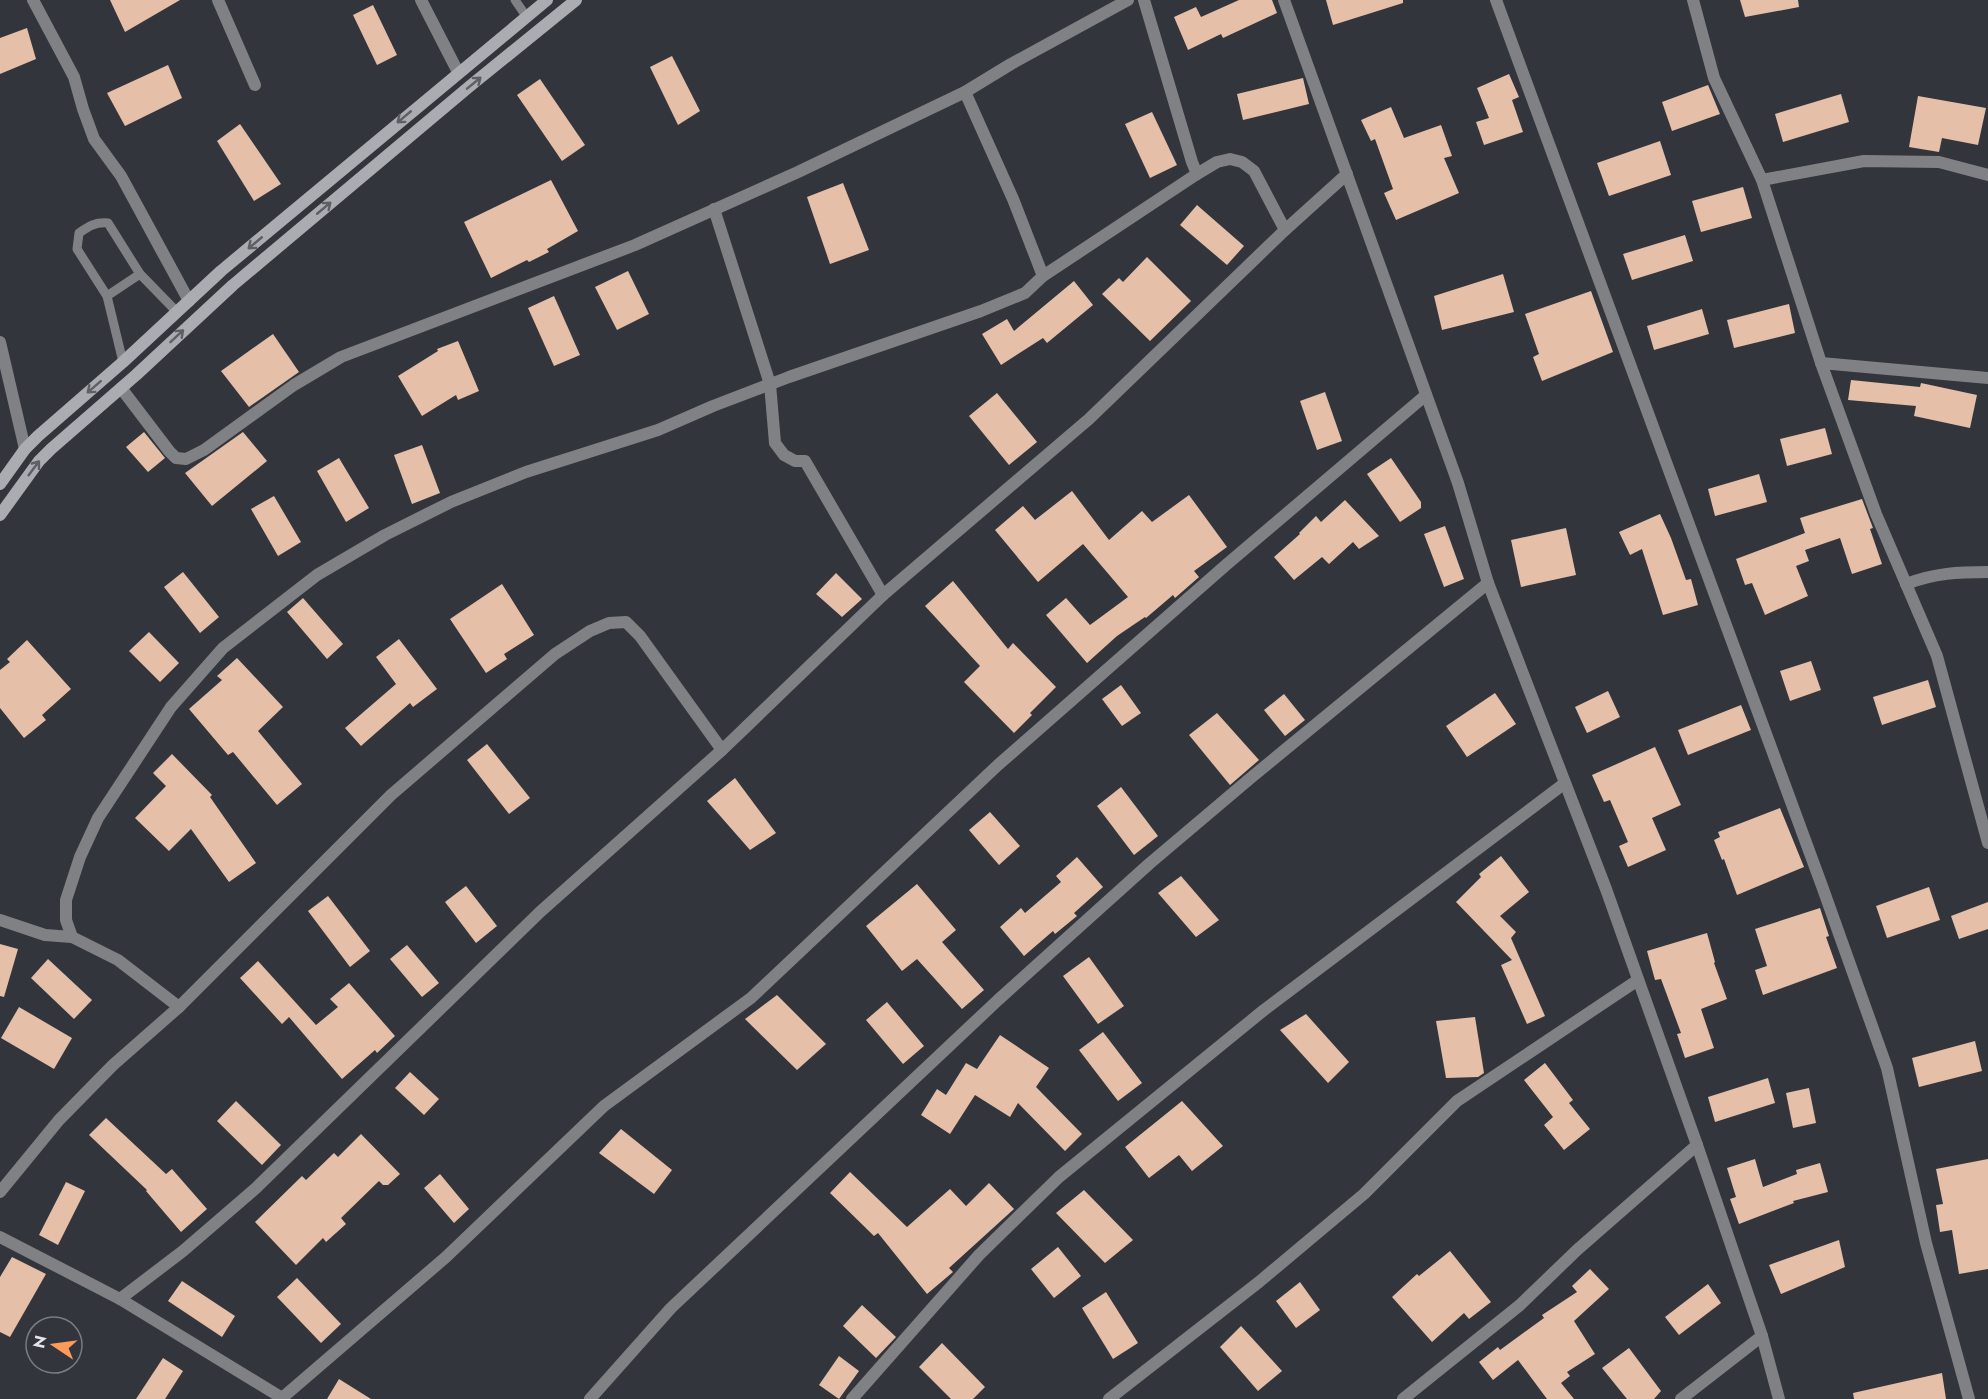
<svg xmlns="http://www.w3.org/2000/svg" width="1988" height="1399" viewBox="0 0 1988 1399" font-family="Jost,sans-serif">
	<style>
		.building { fill: #e5bfa8 }
		.lines { fill: none; stroke-linecap: round; stroke-linejoin: round }
		.lane { stroke: #808185; stroke-width: 9 }
		.street { stroke: #808185; stroke-width: 12 }
		.secondary { stroke: #aaacb2; stroke-width: 12 }
		.oneway { stroke: #5d5f65 }
	</style>
	<rect width="100%" height="100%" fill="#33353c"/>
	<g class="building">
		<polygon points="110,0 180,0 125,32"/>
		<polygon points="1239,0 1272,0 1277,13 1223,38 1221,34 1188,50 1174,17 1196,7 1201,17"/>
		<polygon points="1326,0 1403,0 1403,3 1333,25"/>
		<polygon points="1740,0 1798,0 1799,7 1745,17"/>
		<polygon points="373,5 397,55 377,65 353,15"/>
		<polygon points="27,28 36,59 0,74 0,38"/>
		<polygon points="672,56 700,111 678,125 650,67"/>
		<polygon points="168,65 182,98 125,126 107,93"/>
		<polygon points="1509,74 1519,97 1512,100 1523,132 1484,145 1476,122 1489,118 1477,88"/>
		<polygon points="1303,78 1309,104 1243,120 1237,94"/>
		<polygon points="540,79 585,145 562,161 517,95"/>
		<polygon points="1708,85 1720,114 1672,131 1662,102"/>
		<polygon points="1841,94 1849,122 1783,142 1775,114"/>
		<polygon points="1918,96 1986,108 1978,145 1942,138 1939,152 1909,147"/>
		<polygon points="1391,107 1404,138 1441,125 1452,156 1444,158 1459,193 1396,220 1384,193 1393,189 1375,139 1371,141 1361,120"/>
		<polygon points="1152,112 1177,165 1150,178 1125,124"/>
		<polygon points="240,124 281,184 254,201 217,141"/>
		<polygon points="1660,141 1671,175 1609,196 1597,163"/>
		<polygon points="551,180 578,231 547,249 549,252 529,262 527,260 491,278 464,222"/>
		<polygon points="843,183 869,250 830,264 807,197"/>
		<polygon points="1743,187 1752,218 1701,232 1692,201"/>
		<polygon points="1197,205 1244,246 1227,265 1180,225"/>
		<polygon points="1685,235 1693,261 1632,280 1623,254"/>
		<polygon points="1147,257 1191,301 1150,341 1102,294 1119,278 1123,282"/>
		<polygon points="628,271 649,314 617,330 595,287"/>
		<polygon points="1503,274 1514,312 1442,330 1434,296"/>
		<polygon points="1074,281 1093,305 1047,343 1043,338 1001,365 982,334 1007,319 1014,331"/>
		<polygon points="1591,291 1613,352 1542,381 1533,357 1539,354 1525,314"/>
		<polygon points="554,296 580,355 554,366 528,308"/>
		<polygon points="1789,304 1795,333 1734,348 1727,320"/>
		<polygon points="1702,309 1709,334 1654,350 1647,326"/>
		<polygon points="273,334 299,372 249,407 221,371"/>
		<polygon points="458,341 479,391 458,400 456,395 422,416 398,376 438,351 437,349"/>
		<polygon points="1851,380 1920,387 1921,383 1977,395 1970,428 1914,416 1916,406 1848,400"/>
		<polygon points="1325,392 1342,441 1317,450 1300,401"/>
		<polygon points="997,393 1037,442 1009,465 969,416"/>
		<polygon points="1825,428 1832,454 1787,466 1780,439"/>
		<polygon points="144,432 165,458 148,472 126,447"/>
		<polygon points="243,432 267,461 212,506 185,473"/>
		<polygon points="422,445 440,493 412,504 394,455"/>
		<polygon points="339,458 369,508 346,522 317,471"/>
		<polygon points="1391,458 1421,502 1421,508 1400,522 1367,474"/>
		<polygon points="1759,474 1767,502 1715,516 1708,489"/>
		<polygon points="1072,491 1109,540 1142,511 1152,522 1189,495 1227,547 1194,571 1199,577 1175,598 1173,595 1146,618 1145,617 1117,636 1087,663 1046,615 1066,598 1090,625 1128,597 1083,544 1038,582 995,530 1023,506 1035,520"/>
		<polygon points="274,496 301,542 278,556 251,509"/>
		<polygon points="1862,499 1873,528 1870,529 1882,564 1852,574 1840,538 1805,550 1809,561 1796,566 1808,596 1765,615 1752,583 1745,585 1736,559 1805,533 1800,518"/>
		<polygon points="1345,500 1379,536 1359,549 1353,542 1329,564 1322,557 1294,580 1274,557 1300,534 1299,533 1316,516 1321,522"/>
		<polygon points="1660,514 1671,538 1686,580 1691,579 1698,605 1663,615 1642,549 1630,555 1619,532"/>
		<polygon points="1445,526 1464,579 1444,587 1424,534"/>
		<polygon points="1566,528 1576,575 1521,587 1511,540"/>
		<polygon points="183,572 219,617 200,633 164,587"/>
		<polygon points="836,573 862,599 842,617 816,594"/>
		<polygon points="953,581 1008,649 1013,643 1056,687 1030,713 1032,715 1014,733 964,682 980,666 925,606"/>
		<polygon points="502,584 534,635 504,654 507,659 486,673 450,619"/>
		<polygon points="303,598 343,644 327,659 287,612"/>
		<polygon points="149,632 179,663 160,682 129,651"/>
		<polygon points="399,639 437,689 413,707 410,703 361,746 345,728 396,684 376,657"/>
		<polygon points="27,640 71,689 42,715 46,720 24,738 0,708 0,670 10,662 7,659"/>
		<polygon points="237,658 283,707 258,731 302,784 277,805 233,752 228,755 189,709 222,680 217,676"/>
		<polygon points="1811,661 1821,690 1790,701 1780,671"/>
		<polygon points="1928,680 1936,707 1882,725 1873,697"/>
		<polygon points="1121,685 1141,713 1122,726 1102,699"/>
		<polygon points="1608,691 1620,717 1587,733 1575,707"/>
		<polygon points="1495,693 1516,724 1467,757 1446,726"/>
		<polygon points="1284,694 1305,720 1285,736 1264,710"/>
		<polygon points="1741,705 1751,730 1688,755 1678,730"/>
		<polygon points="1217,713 1259,760 1230,785 1189,735"/>
		<polygon points="487,744 530,798 509,814 467,760"/>
		<polygon points="1655,747 1681,805 1652,818 1666,850 1628,867 1619,846 1628,842 1610,800 1604,802 1592,775"/>
		<polygon points="172,754 212,795 210,797 256,863 229,882 191,829 169,851 135,818 166,786 153,773"/>
		<polygon points="735,778 776,833 750,850 707,801"/>
		<polygon points="1121,787 1158,836 1134,855 1097,806"/>
		<polygon points="1780,808 1804,867 1737,895 1724,859 1722,860 1714,840 1720,837 1718,832"/>
		<polygon points="990,812 1020,846 999,865 969,830"/>
		<polygon points="1501,856 1529,892 1500,916 1516,932 1511,938 1545,1016 1527,1024 1501,965 1512,960 1456,902 1481,877 1479,874"/>
		<polygon points="1077,857 1103,887 1074,913 1077,916 1055,934 1053,931 1024,956 1000,927 1021,908 1025,913 1061,882 1056,876"/>
		<polygon points="1181,876 1219,920 1196,937 1158,893"/>
		<polygon points="917,884 956,930 942,942 984,990 962,1009 917,959 902,971 866,926"/>
		<polygon points="466,886 497,926 476,943 445,902"/>
		<polygon points="1929,887 1940,920 1887,938 1876,906"/>
		<polygon points="328,896 370,951 350,967 308,911"/>
		<polygon points="1988,902 1988,929 1959,939 1951,916"/>
		<polygon points="1820,908 1829,936 1826,937 1837,968 1763,995 1755,970 1767,966 1755,929"/>
		<polygon points="1707,933 1715,962 1714,963 1727,999 1701,1009 1714,1048 1685,1058 1677,1034 1681,1033 1661,979 1655,980 1647,951"/>
		<polygon points="0,944 18,949 4,997 0,996"/>
		<polygon points="407,945 439,983 422,997 390,959"/>
		<polygon points="1089,957 1124,1006 1098,1024 1063,976"/>
		<polygon points="48,959 92,1000 74,1019 31,978"/>
		<polygon points="258,961 316,1025 338,1007 330,999 349,983 395,1036 377,1053 375,1050 342,1079 289,1017 282,1024 240,978"/>
		<polygon points="777,995 826,1044 797,1070 745,1019"/>
		<polygon points="887,1002 924,1046 903,1064 866,1020"/>
		<polygon points="19,1007 72,1038 54,1069 1,1038"/>
		<polygon points="1306,1014 1349,1062 1328,1083 1280,1030"/>
		<polygon points="1475,1017 1484,1073 1478,1077 1446,1078 1436,1021"/>
		<polygon points="1103,1032 1142,1083 1118,1101 1079,1050"/>
		<polygon points="1000,1035 1049,1068 1036,1087 1082,1134 1065,1151 1018,1103 1010,1117 975,1095 950,1134 921,1115 937,1089 946,1095 966,1063 977,1069"/>
		<polygon points="1975,1041 1982,1071 1919,1087 1912,1058"/>
		<polygon points="1545,1063 1573,1100 1569,1103 1590,1129 1564,1150 1544,1125 1553,1117 1524,1080"/>
		<polygon points="410,1072 439,1099 424,1115 395,1088"/>
		<polygon points="1768,1078 1775,1103 1715,1122 1708,1097"/>
		<polygon points="1809,1088 1816,1123 1793,1128 1786,1093"/>
		<polygon points="236,1101 281,1145 262,1165 217,1121"/>
		<polygon points="1182,1101 1223,1146 1192,1171 1179,1155 1149,1178 1125,1147"/>
		<polygon points="106,1118 166,1174 172,1169 207,1209 181,1232 146,1191 147,1190 89,1135"/>
		<polygon points="621,1129 672,1170 654,1194 599,1153"/>
		<polygon points="361,1134 400,1174 388,1185 383,1185 379,1181 341,1218 346,1224 326,1242 323,1238 296,1265 255,1222 302,1176 306,1180 334,1153 338,1157"/>
		<polygon points="1755,1159 1763,1187 1797,1174 1796,1170 1820,1163 1828,1192 1793,1201 1794,1203 1739,1224 1730,1199 1736,1197 1727,1168"/>
		<polygon points="1988,1159 1988,1269 1959,1274 1952,1230 1940,1232 1936,1205 1943,1204 1936,1169"/>
		<polygon points="850,1172 907,1227 950,1189 966,1206 989,1183 1014,1209 949,1268 953,1272 927,1294 878,1233 874,1236 830,1193"/>
		<polygon points="440,1174 469,1209 454,1223 424,1188"/>
		<polygon points="66,1182 85,1191 58,1245 39,1235"/>
		<polygon points="1084,1190 1133,1240 1105,1263 1056,1213"/>
		<polygon points="1839,1240 1845,1267 1781,1294 1769,1265"/>
		<polygon points="1058,1247 1081,1276 1054,1298 1031,1269"/>
		<polygon points="1450,1251 1491,1302 1469,1319 1464,1313 1432,1342 1392,1297 1417,1274 1419,1276"/>
		<polygon points="12,1257 46,1274 10,1337 0,1332 0,1277"/>
		<polygon points="1590,1269 1609,1289 1574,1321 1595,1354 1567,1372 1570,1376 1561,1383 1574,1399 1547,1399 1518,1360 1493,1380 1479,1362 1498,1347 1500,1350 1544,1318 1542,1315 1577,1292 1572,1286"/>
		<polygon points="297,1278 341,1324 321,1343 277,1297"/>
		<polygon points="182,1281 235,1316 222,1337 168,1301"/>
		<polygon points="1300,1282 1320,1310 1296,1328 1276,1301"/>
		<polygon points="1708,1284 1721,1303 1679,1335 1665,1317"/>
		<polygon points="1106,1292 1138,1343 1113,1359 1082,1308"/>
		<polygon points="862,1305 896,1337 876,1358 843,1326"/>
		<polygon points="1241,1326 1282,1371 1258,1391 1220,1347"/>
		<polygon points="942,1343 985,1387 973,1399 951,1399 919,1367"/>
		<polygon points="1629,1348 1661,1391 1654,1399 1627,1399 1602,1368"/>
		<polygon points="839,1356 859,1371 839,1399 819,1385"/>
		<polygon points="163,1358 183,1371 165,1399 136,1399"/>
		<polygon points="1942,1373 1946,1399 1854,1399 1853,1393"/>
		<polygon points="339,1379 371,1399 327,1399"/>
	</g>
	<g class="lines">
		<g class="lane">
			<polyline points="515,0 526,16"/>
			<polyline points="107,296 140,274"/>
			<path d="M123,362L107,296L77,249L79,233C89,226 95,222 108,223L140,274L177,312"/>
		</g>
		<g class="street">
			<polyline points="33,0 74,77 83,109 94,139 121,176 189,301"/>
			<polyline points="218,0 255,85"/>
			<polyline points="421,0 458,72"/>
			<polyline points="1284,0 1458,483 1488,583 1606,889 1697,1145 1762,1336 1779,1399"/>
			<polyline points="1496,0 1822,886 1887,1068 1926,1243 1969,1399"/>
			<polyline points="1693,0 1714,78 1762,180 1821,363 1876,514 1937,656 1988,843"/>
			<polyline points="1197,174 1217,162 1230,159 1242,162 1254,171 1285,230"/>
			<polyline points="1762,180 1864,161 1939,162 1988,175"/>
			<polyline points="714,209 770,384 775,443 784,455 795,461 805,461 883,595"/>
			<polyline points="1043,276 1197,174 1192,162 1144,0"/>
			<polyline points="0,342 25,449"/>
			<polyline points="1821,363 1988,378"/>
			<polyline points="121,388 169,451 176,458 186,459 204,450 294,385 341,357 635,245 798,172 965,92 1011,64 1128,0"/>
			<path d="M1906,584C1935,573 1958,572 1988,572"/>
			<polyline points="0,920 45,935 72,937"/>
			<polyline points="179,1007 118,960 72,937 66,920 66,900 80,857 98,818 171,707 223,648 317,575 385,535 451,502 526,472 658,430 713,406 789,377 981,311 1025,293 1043,276 1013,199 965,92"/>
			<polyline points="0,1192 59,1120 113,1065 179,1007 391,795 555,654 590,631 609,623 626,622 640,636 722,750"/>
			<polyline points="0,1237 120,1299 284,1399"/>
			<polyline points="120,1299 183,1251 256,1188 540,912 722,750 883,595 1089,419 1285,230 1347,174"/>
			<polyline points="282,1398 446,1257 604,1106 751,998 998,765 1226,565 1426,395"/>
			<polyline points="590,1399 671,1308 998,1000 1149,864 1253,776 1488,583"/>
			<polyline points="852,1399 979,1255 1059,1177 1264,1010 1565,783"/>
			<polyline points="1109,1399 1259,1282 1364,1194 1457,1101 1638,980"/>
			<polyline points="1403,1399 1520,1305 1577,1250 1697,1145"/>
			<polyline points="1681,1399 1762,1336"/>
		</g>
		<g class="secondary">
			<polyline points="0,484 25,449 38,436 123,362 221,271 547,0"/>
			<polyline points="0,515 39,461 51,449 136,375 233,285 470,86 576,0"/>
		</g>
	</g>
	<defs><path id="oneway-shaft" d="M-6 0H5M1.5-3L5.5 0L1.5 3" fill="none" stroke-width="1.6" stroke-linecap="round" stroke-linejoin="round" transform="scale(1.5)"/></defs>
	<g class="oneway">
		<use href="#oneway-shaft" transform="translate(474 83) rotate(-39)"/>
		<use href="#oneway-shaft" transform="translate(404 117) rotate(140)"/>
		<use href="#oneway-shaft" transform="translate(324 208) rotate(-40)"/>
		<use href="#oneway-shaft" transform="translate(255 243) rotate(140)"/>
		<use href="#oneway-shaft" transform="translate(177 336) rotate(-43)"/>
		<use href="#oneway-shaft" transform="translate(94 387) rotate(139)"/>
		<use href="#oneway-shaft" transform="translate(34 468) rotate(-53)"/>
	</g>
	<g transform="translate(54 1345) rotate(283)"><circle r="28" fill="#33353c" stroke="#7a7c82" stroke-width="1.5"/>
	<path d="M0-4.5L10 22L0 15L-10 22Z" fill="#ff9b5a"/>
	<text y="-9" font-size="16" font-weight="bold" text-anchor="middle" fill="#e5e6eb">N</text>
	</g>
</svg>
